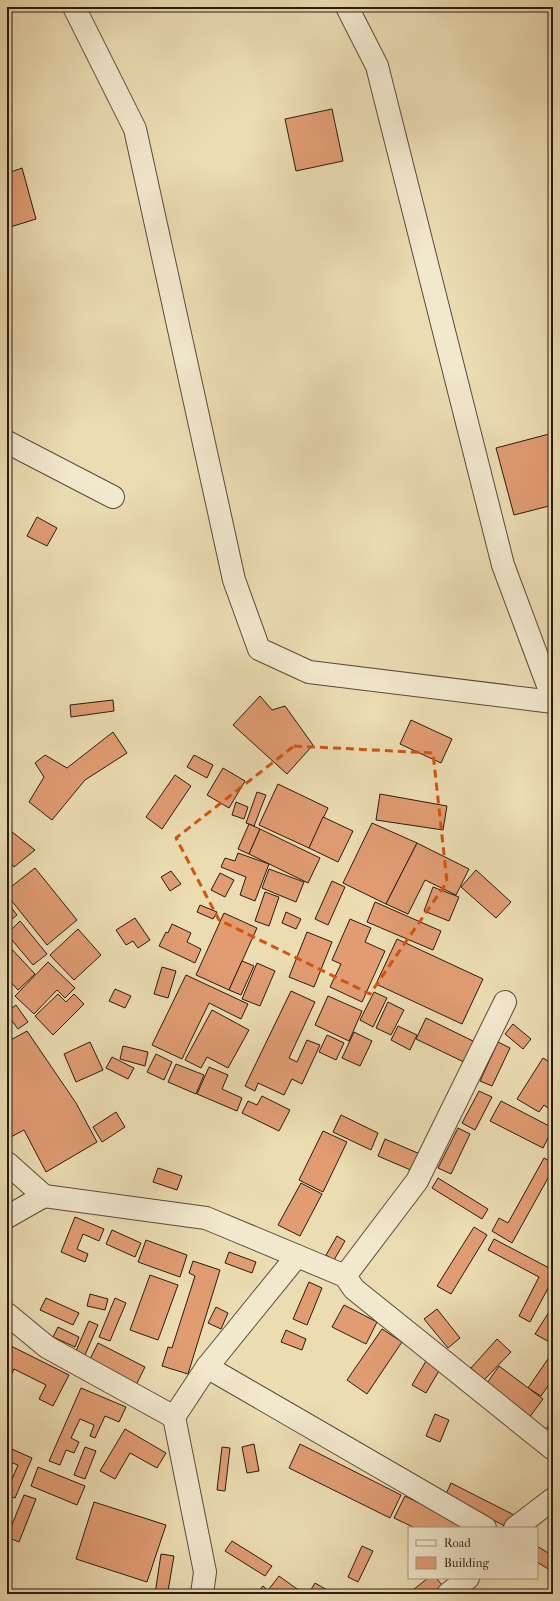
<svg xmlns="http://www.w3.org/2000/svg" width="560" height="1601" viewBox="0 0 560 1601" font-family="'IM FELL French Canon',serif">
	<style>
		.building { fill: #e19c72; stroke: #2a1b11 }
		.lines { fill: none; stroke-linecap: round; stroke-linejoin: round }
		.street-casing { stroke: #5a4b39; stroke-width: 24 }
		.street { stroke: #f2e8cd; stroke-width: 22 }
		.marked { fill: none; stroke: #d5530c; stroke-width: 3; stroke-dasharray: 8 5; stroke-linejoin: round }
	</style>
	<rect width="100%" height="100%" fill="#ebdcb2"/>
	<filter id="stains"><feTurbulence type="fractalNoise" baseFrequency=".005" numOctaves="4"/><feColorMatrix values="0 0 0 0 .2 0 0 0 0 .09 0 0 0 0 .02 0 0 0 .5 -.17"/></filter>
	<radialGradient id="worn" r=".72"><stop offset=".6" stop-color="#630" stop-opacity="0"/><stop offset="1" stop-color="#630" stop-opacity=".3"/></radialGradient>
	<g class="building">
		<polygon points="332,109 343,161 296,171 285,119"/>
		<polygon points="22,168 36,219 7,228 7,188 11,186 8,173"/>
		<polygon points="553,433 553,505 514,515 496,448"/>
		<polygon points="37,517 57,528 47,546 27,536"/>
		<polygon points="260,696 272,710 285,706 313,745 287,774 233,725"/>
		<polygon points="113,700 114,711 71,717 70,705"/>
		<polygon points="411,720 452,739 441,763 400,744"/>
		<polygon points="113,732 127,753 85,780 52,820 29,802 44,777 35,763 45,755 67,768"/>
		<polygon points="194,755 213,765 207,778 187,767"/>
		<polygon points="223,768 245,781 229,808 207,795"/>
		<polygon points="175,775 191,786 162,829 146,817"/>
		<polygon points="278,784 328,808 309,848 259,825"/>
		<polygon points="257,792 266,795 254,826 246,823"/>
		<polygon points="380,794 447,806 443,830 376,820"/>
		<polygon points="236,802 248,807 244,819 232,815"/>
		<polygon points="323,817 353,831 338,862 309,848"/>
		<polygon points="372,823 417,843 386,904 343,883"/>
		<polygon points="249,824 260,829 249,854 238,849"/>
		<polygon points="7,828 35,850 14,867 7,858"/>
		<polygon points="260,829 320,858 308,883 249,854"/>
		<polygon points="417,843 469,869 456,895 425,880 408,914 386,904"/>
		<polygon points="238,853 269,864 255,901 240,895 246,877 221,867 225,858 235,861"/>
		<polygon points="35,868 77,920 47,945 7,895 7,890"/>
		<polygon points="269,869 304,882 296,902 262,888"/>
		<polygon points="476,870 511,902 496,918 461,887"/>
		<polygon points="171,871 181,884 170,891 161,877"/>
		<polygon points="220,873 234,880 225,897 211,890"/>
		<polygon points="332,881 345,887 328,925 315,919"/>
		<polygon points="433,887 459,897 449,921 424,911"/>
		<polygon points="265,892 279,897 269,926 255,921"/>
		<polygon points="7,902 17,915 7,923"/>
		<polygon points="375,902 441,931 433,950 367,922"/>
		<polygon points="200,905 217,912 213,919 197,912"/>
		<polygon points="286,912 301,919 296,929 282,923"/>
		<polygon points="224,913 257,928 229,990 196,975"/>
		<polygon points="135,918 150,940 138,948 133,941 126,945 116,930"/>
		<polygon points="350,919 371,928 365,942 385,951 362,1002 330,987 341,964 332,960"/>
		<polygon points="20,921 47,954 33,965 7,934"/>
		<polygon points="172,924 191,933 187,942 201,949 195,963 159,946 166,932 168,933"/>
		<polygon points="78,929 101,955 74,980 50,955"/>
		<polygon points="307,932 332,942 314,987 289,977"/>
		<polygon points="397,939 483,979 462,1024 376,984"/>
		<polygon points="7,944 35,974 18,990 7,978"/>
		<polygon points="242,961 254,966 241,995 229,990"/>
		<polygon points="48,962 75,988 65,998 57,990 34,1014 15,996"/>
		<polygon points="257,963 275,971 260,1006 242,999"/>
		<polygon points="162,967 176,971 168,998 154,994"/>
		<polygon points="186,975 248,1004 241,1019 209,1003 182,1059 152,1045"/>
		<polygon points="115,989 131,996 125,1008 109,1001"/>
		<polygon points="291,991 315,1002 289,1058 297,1062 307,1040 320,1045 302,1084 292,1079 284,1095 258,1083 255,1091 245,1086"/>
		<polygon points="374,992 387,998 373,1027 360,1020"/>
		<polygon points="58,994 66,1002 74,994 84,1004 53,1035 35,1016"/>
		<polygon points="328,996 362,1011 349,1041 315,1025"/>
		<polygon points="388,1002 404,1010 391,1035 376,1028"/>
		<polygon points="16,1005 28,1022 18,1029 7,1014 7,1012"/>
		<polygon points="212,1010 249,1030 228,1068 207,1057 201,1068 185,1060"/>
		<polygon points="426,1018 477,1043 468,1064 416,1039"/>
		<polygon points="513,1024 531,1039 523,1049 505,1034"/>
		<polygon points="398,1026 417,1035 410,1050 391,1040"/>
		<polygon points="27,1031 76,1103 97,1142 46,1172 24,1130 7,1139 7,1042"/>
		<polygon points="354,1032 372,1041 360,1066 342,1058"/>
		<polygon points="327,1035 344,1043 336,1060 319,1052"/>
		<polygon points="90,1042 103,1070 76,1082 64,1054"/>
		<polygon points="498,1042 510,1048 492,1086 480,1081"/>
		<polygon points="123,1046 148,1052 145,1066 120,1059"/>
		<polygon points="156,1054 172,1062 164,1080 147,1072"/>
		<polygon points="112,1057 134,1068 128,1079 106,1068"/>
		<polygon points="543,1058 553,1064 553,1091 550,1096 553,1099 553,1102 549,1109 544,1105 539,1112 517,1099"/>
		<polygon points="176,1064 204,1075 196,1094 168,1082"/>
		<polygon points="209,1067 228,1075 222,1089 242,1098 237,1111 197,1094"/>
		<polygon points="479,1091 492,1097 475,1130 462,1123"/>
		<polygon points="262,1096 290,1110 279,1131 242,1113 248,1101 257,1105"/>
		<polygon points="501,1101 553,1128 543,1148 490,1121"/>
		<polygon points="116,1112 125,1127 102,1142 93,1127"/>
		<polygon points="341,1115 378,1133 371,1150 333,1132"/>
		<polygon points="458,1128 470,1134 451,1174 438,1168"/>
		<polygon points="323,1131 347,1142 323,1192 299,1180"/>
		<polygon points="385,1139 420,1154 413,1171 378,1156"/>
		<polygon points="544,1158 553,1163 553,1169 512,1243 492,1231 499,1218 508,1223"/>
		<polygon points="158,1168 182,1176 177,1190 153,1182"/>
		<polygon points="438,1178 488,1209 482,1219 432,1188"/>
		<polygon points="301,1183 322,1194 300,1236 278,1225"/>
		<polygon points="75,1217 104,1229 99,1241 83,1234 77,1249 88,1254 85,1262 61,1252"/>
		<polygon points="474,1227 487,1235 451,1294 437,1286"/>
		<polygon points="112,1230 141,1243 135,1257 106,1244"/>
		<polygon points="337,1236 345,1241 334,1260 326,1255"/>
		<polygon points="494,1239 553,1270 553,1279 530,1322 519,1316 539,1277 488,1250"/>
		<polygon points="146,1240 187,1255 180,1277 138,1262"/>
		<polygon points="229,1252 256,1262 252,1273 225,1263"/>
		<polygon points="193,1261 220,1270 188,1374 162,1366 168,1347 172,1348 195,1276 189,1273"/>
		<polygon points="150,1275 178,1285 158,1340 130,1330"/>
		<polygon points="309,1282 322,1288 307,1325 293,1319"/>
		<polygon points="90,1294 108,1299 105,1310 87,1306"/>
		<polygon points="46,1298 79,1313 73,1325 40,1310"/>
		<polygon points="115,1298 126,1303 110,1341 99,1337"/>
		<polygon points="344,1305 377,1322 366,1344 332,1327"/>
		<polygon points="216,1307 228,1313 221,1329 208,1323"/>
		<polygon points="437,1309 460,1338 448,1348 424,1319"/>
		<polygon points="551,1309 553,1310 553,1344 535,1334"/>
		<polygon points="89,1321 98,1325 85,1355 76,1351"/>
		<polygon points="58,1327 79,1337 75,1347 53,1337"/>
		<polygon points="382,1329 402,1342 367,1394 347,1380"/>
		<polygon points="286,1330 306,1339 302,1350 281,1342"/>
		<polygon points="497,1339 511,1352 484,1380 471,1368"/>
		<polygon points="98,1343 145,1367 136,1385 89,1361"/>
		<polygon points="7,1344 69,1375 53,1406 39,1399 46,1385 14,1369 7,1384"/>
		<polygon points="550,1356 553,1358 553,1379 541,1396 528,1388"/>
		<polygon points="426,1361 440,1369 426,1393 412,1385"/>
		<polygon points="499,1366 543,1399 529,1418 485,1386"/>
		<polygon points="81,1388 126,1407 119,1422 105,1416 95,1438 90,1436 94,1425 80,1419 71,1438 79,1442 74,1453 66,1450 60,1465 49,1461"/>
		<polygon points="435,1414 449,1420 440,1442 426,1436"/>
		<polygon points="553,1416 553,1431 547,1428"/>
		<polygon points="125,1429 166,1453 157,1468 130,1453 115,1479 100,1471"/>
		<polygon points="254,1444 259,1471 247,1473 242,1447"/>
		<polygon points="300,1444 401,1495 390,1518 289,1468"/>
		<polygon points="7,1447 32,1458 15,1498 7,1495 7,1491 18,1465 10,1462 7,1468"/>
		<polygon points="85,1447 96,1451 85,1479 74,1475"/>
		<polygon points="222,1447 230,1448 225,1491 217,1490"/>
		<polygon points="38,1467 85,1486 77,1505 31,1486"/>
		<polygon points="451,1483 518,1517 509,1528 445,1496"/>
		<polygon points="24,1495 36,1499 19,1542 7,1537"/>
		<polygon points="405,1496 469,1528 415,1528 394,1518"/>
		<polygon points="94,1502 166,1525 147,1582 76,1559"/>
		<polygon points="232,1541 272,1566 265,1576 225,1551"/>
		<polygon points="362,1546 373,1551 358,1582 348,1577"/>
		<polygon points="537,1546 553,1556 553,1572 537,1562"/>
		<polygon points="161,1554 174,1556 168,1591 186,1594 155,1594"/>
		<polygon points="279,1576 304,1594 277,1594 269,1589"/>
		<polygon points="428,1578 436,1578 443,1586 433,1594 416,1594 413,1590"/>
		<polygon points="315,1583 334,1594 312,1594 309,1593"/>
		<polygon points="263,1586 272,1594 256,1594"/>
	</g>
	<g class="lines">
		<g class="street-casing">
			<g id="street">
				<polyline points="74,7 135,129 234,580 259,649 309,672 553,702"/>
				<polyline points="347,7 377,66 503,565 553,699"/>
				<polyline points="7,442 113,497"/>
				<polyline points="7,1163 44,1196 206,1218 345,1276 354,1289 553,1449"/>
				<polyline points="7,1217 44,1196"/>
				<polyline points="345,1276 417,1181 505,1002"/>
				<polyline points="7,1314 47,1347 174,1417"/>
				<polyline points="207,1367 485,1528"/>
				<polyline points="515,1528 553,1499"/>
				<polyline points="202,1594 205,1572 174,1417 207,1367 297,1256"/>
				<polyline points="448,1594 468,1578"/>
			</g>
		</g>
		<use href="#street" class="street"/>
	</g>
	<path class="marked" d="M294,746L433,753L447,882L370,994L219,920L176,838Z"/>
	<rect width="560" height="1601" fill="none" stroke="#ebdcb2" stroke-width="24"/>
	<rect x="8" y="8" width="544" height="1585" fill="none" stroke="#2a1b11" stroke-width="2"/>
	<rect x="12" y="12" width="536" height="1577" fill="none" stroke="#2a1b11"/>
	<rect x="408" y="1527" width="130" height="52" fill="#f2e8cd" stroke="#a29682"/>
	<rect x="416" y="1540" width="20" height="6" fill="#f2e8cd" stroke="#a29682"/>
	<text x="444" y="1547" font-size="12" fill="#2a1b11">Road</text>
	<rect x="416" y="1557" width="20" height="12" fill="#e19c72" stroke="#a29682"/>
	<text x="444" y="1567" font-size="12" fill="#2a1b11">Building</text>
	<rect width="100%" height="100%" filter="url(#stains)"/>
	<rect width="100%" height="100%" fill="url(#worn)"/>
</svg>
